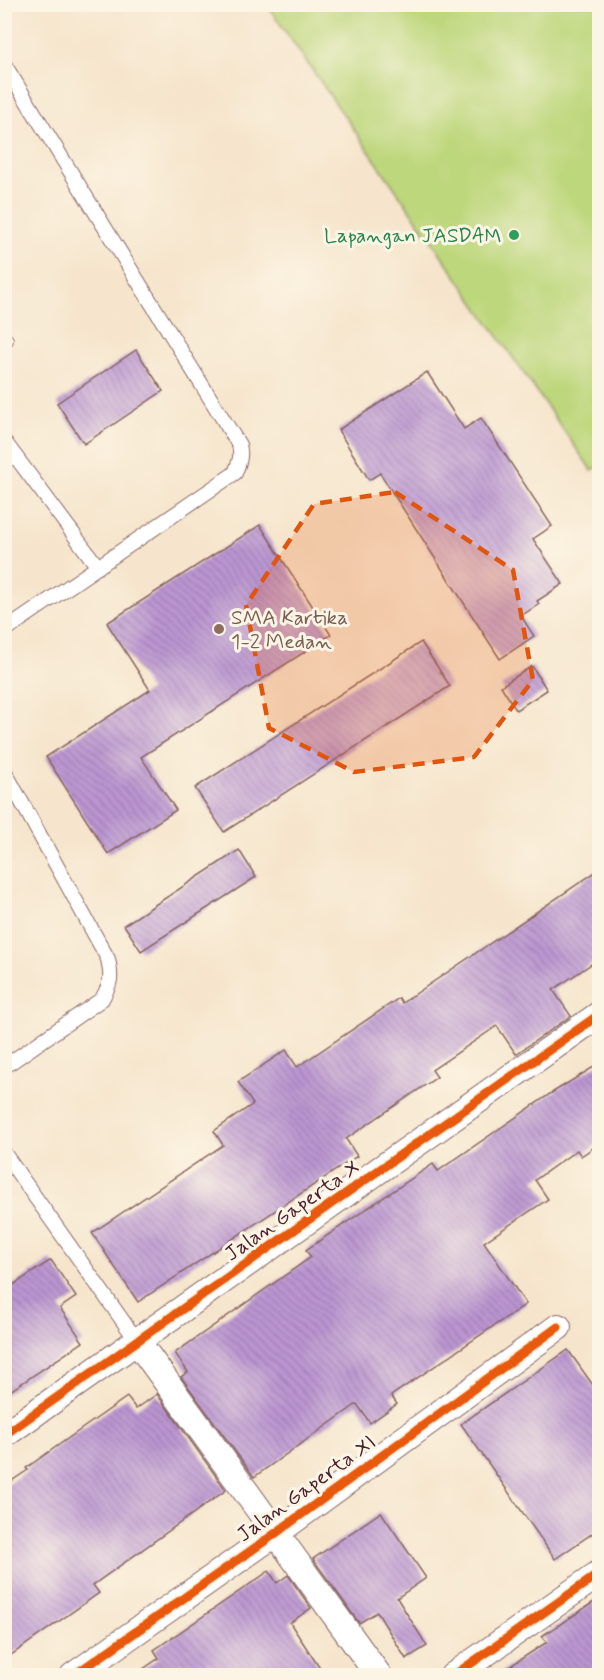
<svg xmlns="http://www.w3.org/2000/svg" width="604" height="1680" viewBox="0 0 604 1680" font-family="Mynerve,sans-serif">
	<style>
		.pitch { fill: #bdd77c; stroke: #847b54; stroke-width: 1.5 }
		.building { fill: url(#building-back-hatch) }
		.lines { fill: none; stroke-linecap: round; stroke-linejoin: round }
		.lane-casing { stroke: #866463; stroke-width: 16 }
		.street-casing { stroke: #866463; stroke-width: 28 }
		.lane { stroke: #fff; stroke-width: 14 }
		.street { stroke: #fff; stroke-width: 26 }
		.cycleway-casing { stroke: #fcf5e5; stroke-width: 13 }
		.cycleway { stroke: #e8590c; stroke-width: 9 }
		.marked { fill: #e0560e; fill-opacity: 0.2; stroke: #e0560e; stroke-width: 4.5; stroke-dasharray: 12 8; stroke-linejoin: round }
		.leisure-dot { fill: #2e9e5b; stroke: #fcf5e5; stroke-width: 2 }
		.education-dot { fill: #8d6e63; stroke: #fcf5e5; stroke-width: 2 }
		.labels { text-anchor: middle; stroke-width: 6; stroke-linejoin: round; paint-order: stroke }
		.leisure-label { font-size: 21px; fill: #27864d; stroke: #fcf5e5; text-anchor: end }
		.education-label { font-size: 21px; fill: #785e54; stroke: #fcf5e5; text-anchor: start }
		.street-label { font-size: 21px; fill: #4a1f2b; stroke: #fcf5e5 }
	</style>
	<defs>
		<pattern id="building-back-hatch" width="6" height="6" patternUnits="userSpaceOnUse" patternTransform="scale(1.5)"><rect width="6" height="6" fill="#bb96d2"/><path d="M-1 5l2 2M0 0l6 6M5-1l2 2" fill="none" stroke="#9a7aab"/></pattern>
	</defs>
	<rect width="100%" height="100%" fill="#fcf5e5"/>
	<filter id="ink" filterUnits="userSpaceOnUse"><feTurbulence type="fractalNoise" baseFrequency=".0167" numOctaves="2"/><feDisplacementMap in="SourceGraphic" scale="12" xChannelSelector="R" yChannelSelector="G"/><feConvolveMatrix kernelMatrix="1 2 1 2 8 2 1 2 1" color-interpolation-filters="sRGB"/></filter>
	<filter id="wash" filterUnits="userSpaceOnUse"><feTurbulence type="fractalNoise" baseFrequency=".008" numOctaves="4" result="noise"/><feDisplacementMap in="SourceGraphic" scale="24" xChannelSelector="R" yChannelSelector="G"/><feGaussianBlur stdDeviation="1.35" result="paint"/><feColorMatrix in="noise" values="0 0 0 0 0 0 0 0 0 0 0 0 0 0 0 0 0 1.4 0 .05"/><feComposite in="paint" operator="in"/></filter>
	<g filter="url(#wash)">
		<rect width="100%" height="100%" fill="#f6e5cc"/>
		<polygon class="pitch" points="267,5 599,5 599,466 592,471"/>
		<g id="blocks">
			<g class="building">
				<polygon points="136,350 163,391 84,444 57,403"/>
				<polygon points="427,372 464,429 481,418 552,526 533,539 563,584 537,601 539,604 521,616 534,636 500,659 380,473 369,480 338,430"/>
				<polygon points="260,525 331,635 141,757 176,810 108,854 46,757 150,690 107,623"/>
				<polygon points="421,642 450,686 224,832 195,788"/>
				<polygon points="532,666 547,690 516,710 501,686"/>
				<polygon points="239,850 256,877 141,951 124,925"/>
				<polygon points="600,869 600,958 553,990 571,1016 516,1054 497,1026 432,1070 437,1077 346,1139 357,1156 138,1302 92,1233 223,1145 214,1131 253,1104 238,1082 286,1050 297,1067 399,998 402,1003"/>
				<polygon points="600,1063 600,1143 581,1156 577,1150 535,1180 548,1199 484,1242 526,1304 391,1396 397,1404 370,1423 357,1404 254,1477 181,1377 188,1372 175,1353 311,1257 306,1250 433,1164 438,1171 550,1094"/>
				<polygon points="51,1260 76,1297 60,1308 83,1342 4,1395 4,1291"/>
				<polygon points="568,1350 600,1395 600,1528 555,1559 461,1424"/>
				<polygon points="157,1394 226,1490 93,1585 99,1593 4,1660 4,1486 28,1470 26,1468 127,1397 136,1409"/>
				<polygon points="381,1512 426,1578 397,1598 427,1646 406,1659 377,1612 359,1623 313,1559"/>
				<polygon points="269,1571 277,1583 288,1575 311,1608 290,1623 325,1676 133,1676 159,1658 154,1650"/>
				<polygon points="600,1598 600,1676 495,1676 547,1642 542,1636"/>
			</g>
		</g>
	</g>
	<g filter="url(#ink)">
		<use href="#blocks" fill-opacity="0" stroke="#866463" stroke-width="1.5"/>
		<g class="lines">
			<g class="lane-casing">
				<g id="lane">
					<path d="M4,64L239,445C242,456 239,463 235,473L4,631"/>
					<polyline points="4,341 6,340"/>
					<polyline points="4,441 98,567"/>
					<path d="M4,770L108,959C112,978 111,983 102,999L4,1067"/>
					<polyline points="4,1153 137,1341"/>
				</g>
			</g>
			<g class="street-casing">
				<g id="street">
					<polyline points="137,1341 379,1676"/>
					<polyline points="4,1435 600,1014"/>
					<polyline points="73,1676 276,1533 558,1327"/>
					<polyline points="453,1676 600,1573"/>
				</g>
			</g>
			<use href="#lane" class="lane"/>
			<use href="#street" class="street"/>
			<g class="cycleway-casing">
				<g id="cycleway">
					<polyline points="4,1435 600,1014"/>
					<polyline points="73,1676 276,1533 558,1327"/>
					<polyline points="453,1676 600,1573"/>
				</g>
			</g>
			<use href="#cycleway" class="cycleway"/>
		</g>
	</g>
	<path class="marked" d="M395,492L513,570L533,680L474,757L354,772L269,728L246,605L314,504Z"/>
	<circle class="leisure-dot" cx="514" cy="235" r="6"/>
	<circle class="education-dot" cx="219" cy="629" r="6"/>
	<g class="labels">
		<g class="leisure-label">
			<text x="502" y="242">Lapangan JASDAM</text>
		</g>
		<g class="education-label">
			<text x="231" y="624">SMA Kartika<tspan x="231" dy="24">1-2 Medan</tspan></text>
		</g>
		<g class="street-label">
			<text transform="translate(292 1210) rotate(-35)" y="7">Jalan Gaperta X</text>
			<text transform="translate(306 1488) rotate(-36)" y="7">Jalan Gaperta XI</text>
		</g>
	</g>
	<rect width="604" height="1680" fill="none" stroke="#fcf5e5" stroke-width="24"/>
</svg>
